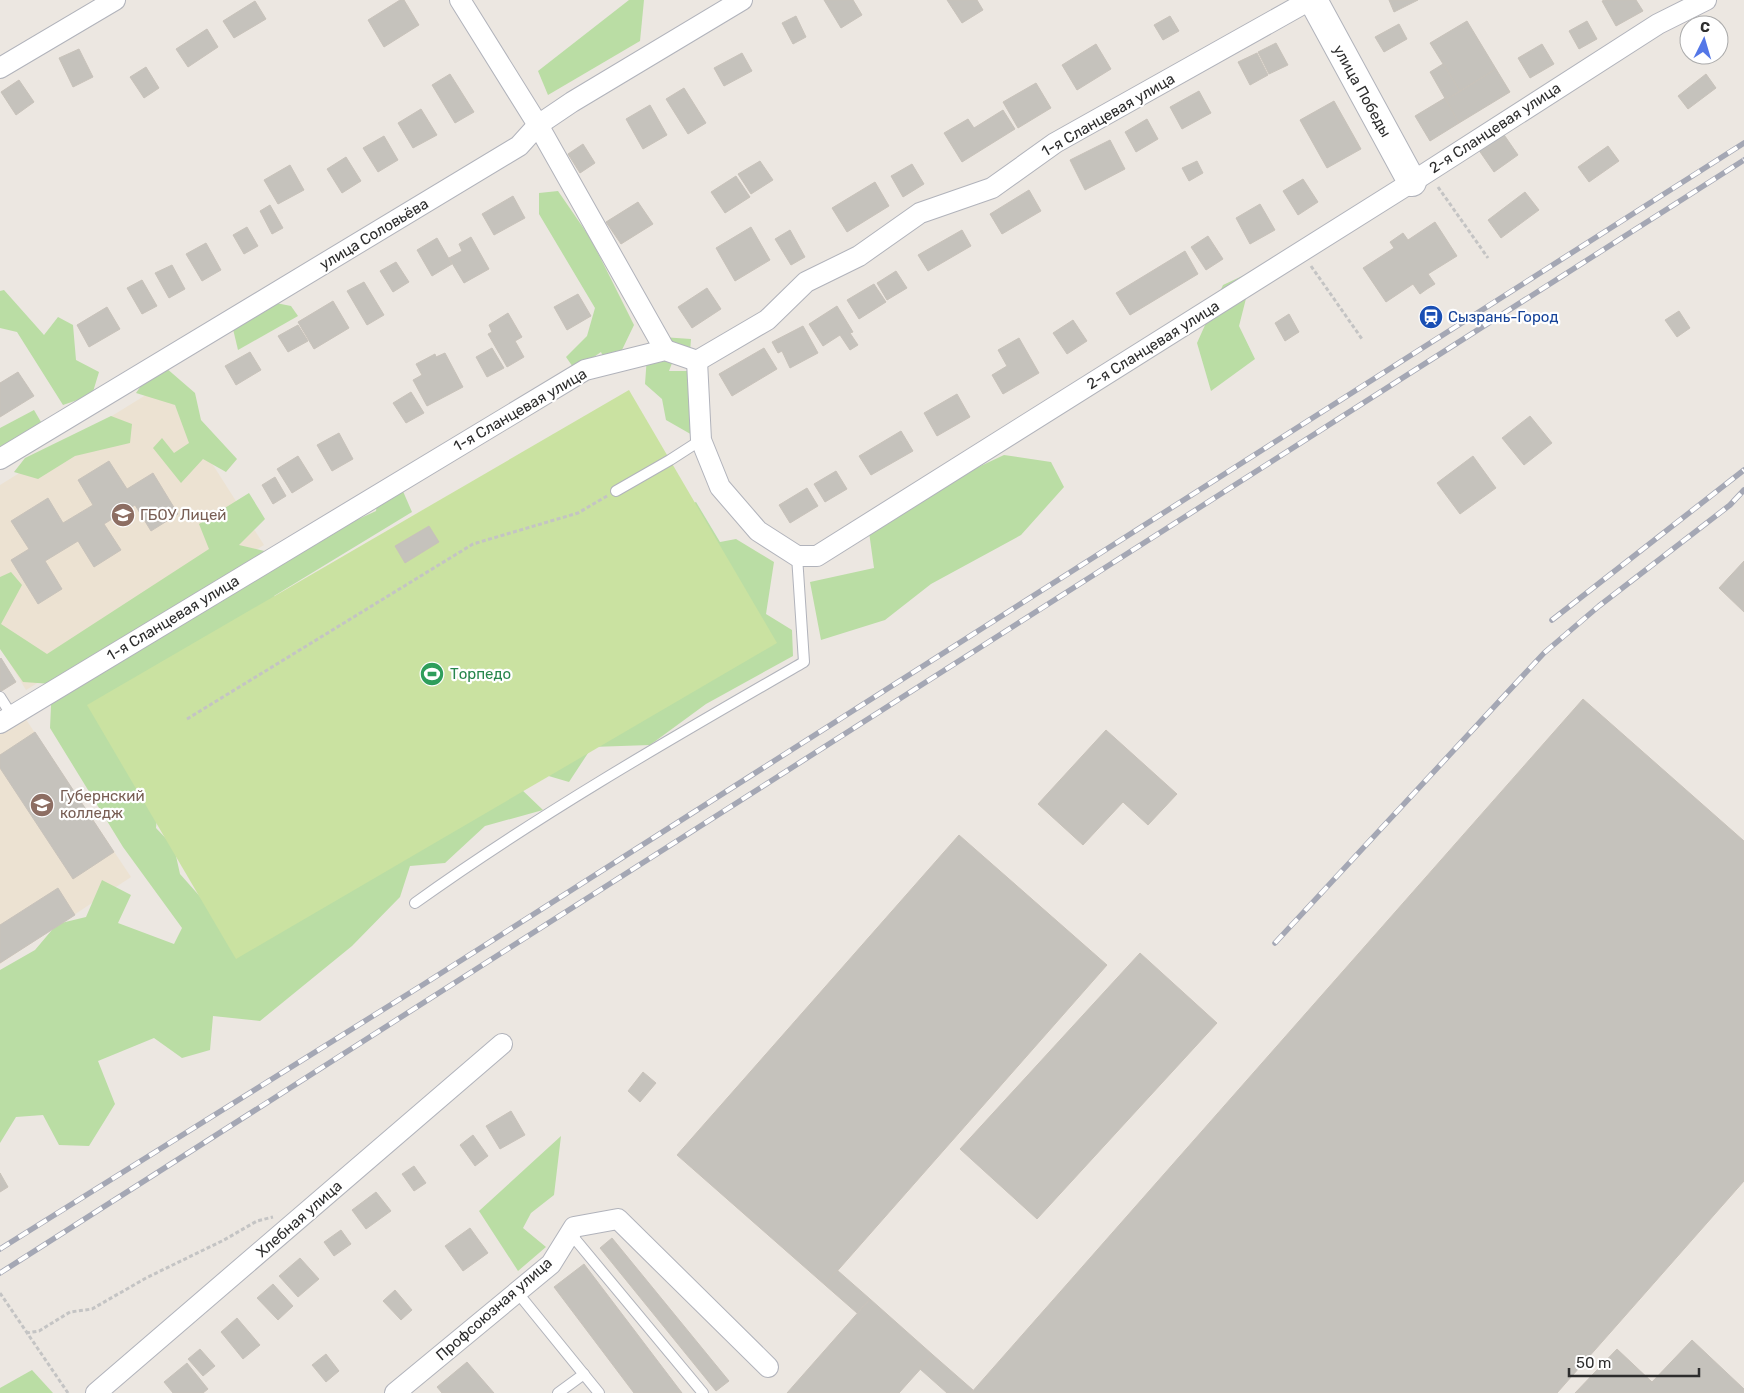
<svg xmlns="http://www.w3.org/2000/svg" width="1744" height="1393" viewBox="0 0 1744 1393" font-family="Rubik,sans-serif">
	<style>
		.education { fill: #ece2d2 }
		.green { fill: #badda4 }
		.pitch { fill: #cae2a1 }
		.building { fill: #c5c2bc; stroke: #c8c2ba }
		.lines { fill: none; stroke-linecap: round; stroke-linejoin: round }
		.lane-casing { stroke: #b1b3bb; stroke-width: 12 }
		.street-casing { stroke: #b1b3bb; stroke-width: 22 }
		.secondary-casing { stroke: #b1b3bb; stroke-width: 30 }
		.path { stroke: #c4c4c4; stroke-width: 3; stroke-dasharray: 4 2.5; stroke-linecap: butt }
		.lane { stroke: #fff; stroke-width: 10 }
		.street { stroke: #fff; stroke-width: 20 }
		.secondary { stroke: #fff; stroke-width: 28 }
		.rail-casing { stroke: #a4a7b4; stroke-width: 5.5 }
		.rail { stroke: #fff; stroke-width: 4; stroke-dasharray: 11; stroke-linecap: butt }
		.labels { text-anchor: middle; stroke-width: 4.5; stroke-linejoin: round; paint-order: stroke }
		.street-label { font-size: 15px; fill: #2d2d2d; stroke: #fff }
		.transit-label { font-size: 15px; fill: #164399; stroke: #fff; text-anchor: start }
		.education-label { font-size: 15px; fill: #785e54; stroke: #fff; text-anchor: start }
		.leisure-label { font-size: 15px; fill: #27864d; stroke: #fff; text-anchor: start }
	</style>
	<rect width="100%" height="100%" fill="#ece7e1"/>
	<g class="education">
		<polygon points="162,385 264,545 26,690 0,647 0,485"/>
		<polygon points="25,718 131,877 0,964 0,732"/>
	</g>
	<g class="green">
		<polygon points="629,0 644,0 640,41 548,95 538,71"/>
		<polygon points="558,191 591,239 634,325 621,352 625,368 611,374 601,352 575,370 566,357 587,336 595,308 539,214 539,193"/>
		<polygon points="1253,271 1239,326 1255,359 1211,391 1197,343 1223,285"/>
		<polygon points="4,290 44,335 58,317 73,325 76,360 99,372 92,395 63,405 17,332 0,328 0,291"/>
		<polygon points="271,302 291,306 298,316 238,350 233,329"/>
		<polygon points="662,337 691,339 690,352 674,358 669,371 691,371 701,440 666,420 662,399 645,384 648,342"/>
		<polygon points="158,361 195,393 201,420 237,459 226,472 203,459 181,483 153,448 162,438 174,453 189,443 175,405 136,393"/>
		<polygon points="34,410 41,422 0,454 0,428"/>
		<polygon points="111,416 132,424 130,443 75,456 38,479 14,472 25,458"/>
		<polygon points="1004,455 1051,462 1064,487 1021,535 931,584 885,620 821,640 810,582 874,568 869,532 938,486"/>
		<polygon points="379,488 402,489 412,512 274,596 281,631 158,807 156,828 174,847 180,874 235,936 669,513 696,502 720,542 736,539 774,562 766,614 792,630 793,656 706,704 650,745 592,747 569,782 535,772 520,788 543,810 485,826 445,863 410,866 400,897 352,946 260,1021 213,1016 210,1050 182,1058 154,1038 98,1061 115,1104 89,1146 59,1145 43,1115 16,1117 0,1143 0,970 35,950 57,924 86,917 102,880 131,895 118,923 174,944 182,928 123,847 50,728 52,684 23,682 0,649 0,577 11,572 22,585 1,624 47,654 209,549 199,524 249,493 265,519 239,545 281,555 376,511"/>
		<polygon points="561,1136 554,1195 531,1213 523,1228 546,1247 518,1271 479,1211"/>
		<polygon points="32,1370 53,1393 0,1393 0,1388"/>
	</g>
	<polygon class="pitch" points="629,390 777,643 236,959 87,705"/>
	<g class="building">
		<polygon points="400,0 404,0 419,25 384,47 368,20"/>
		<polygon points="824,0 853,0 862,15 841,28"/>
		<polygon points="947,0 977,0 983,10 962,23"/>
		<polygon points="1389,0 1418,0 1394,12"/>
		<polygon points="1605,0 1636,0 1643,11 1616,26 1602,1"/>
		<polygon points="255,1 266,19 234,38 223,21"/>
		<polygon points="796,16 806,37 793,44 782,23"/>
		<polygon points="1170,16 1179,31 1163,40 1154,25"/>
		<polygon points="1467,21 1496,69 1460,91 1430,43"/>
		<polygon points="1587,21 1597,39 1579,49 1569,31"/>
		<polygon points="1399,24 1407,39 1384,52 1375,37"/>
		<polygon points="207,29 218,47 188,67 176,49"/>
		<polygon points="1276,43 1288,65 1269,74 1258,52"/>
		<polygon points="1096,44 1111,69 1077,90 1062,65"/>
		<polygon points="1542,44 1554,64 1530,78 1518,58"/>
		<polygon points="79,49 93,77 73,87 59,58"/>
		<polygon points="742,53 752,71 724,86 714,68"/>
		<polygon points="1257,53 1268,75 1250,85 1238,62"/>
		<polygon points="1443,64 1460,91 1446,100 1430,72"/>
		<polygon points="146,67 159,88 144,98 130,77"/>
		<polygon points="1496,69 1510,92 1459,123 1446,100"/>
		<polygon points="450,74 474,112 455,123 432,85"/>
		<polygon points="1706,74 1716,88 1688,109 1678,96"/>
		<polygon points="19,80 34,102 16,115 1,92"/>
		<polygon points="1036,83 1051,108 1018,128 1003,102"/>
		<polygon points="684,88 706,123 688,134 666,99"/>
		<polygon points="1199,91 1211,113 1182,129 1170,107"/>
		<polygon points="1445,98 1459,123 1430,141 1415,116"/>
		<polygon points="1334,101 1361,149 1327,168 1300,120"/>
		<polygon points="650,105 667,135 643,149 626,119"/>
		<polygon points="421,109 437,135 413,148 398,123"/>
		<polygon points="1003,110 1015,129 962,162 944,133 968,119 974,128"/>
		<polygon points="1147,119 1158,139 1136,152 1125,132"/>
		<polygon points="1500,129 1518,155 1494,172 1476,146"/>
		<polygon points="384,136 398,160 378,172 363,148"/>
		<polygon points="1110,140 1125,169 1085,190 1070,160"/>
		<polygon points="583,144 595,163 580,173 568,154"/>
		<polygon points="1608,146 1619,161 1589,182 1578,167"/>
		<polygon points="346,157 361,181 342,193 327,169"/>
		<polygon points="760,161 773,180 751,194 738,174"/>
		<polygon points="1197,161 1203,173 1189,181 1182,168"/>
		<polygon points="912,164 924,184 903,197 891,176"/>
		<polygon points="290,165 304,190 278,204 264,180"/>
		<polygon points="736,176 750,197 725,213 711,192"/>
		<polygon points="1303,179 1318,202 1298,215 1283,191"/>
		<polygon points="875,182 889,206 847,232 832,208"/>
		<polygon points="1029,190 1041,211 1002,234 990,214"/>
		<polygon points="1525,192 1539,210 1501,238 1488,220"/>
		<polygon points="513,196 525,218 494,235 482,214"/>
		<polygon points="638,202 653,224 621,244 606,222"/>
		<polygon points="1260,204 1275,230 1250,244 1236,218"/>
		<polygon points="270,205 283,228 272,234 260,211"/>
		<polygon points="1435,222 1457,256 1428,274 1435,284 1427,289 1420,294 1413,284 1386,302 1363,268 1394,248 1390,242 1403,233 1408,240"/>
		<polygon points="247,227 258,246 244,254 233,235"/>
		<polygon points="751,227 770,260 735,281 716,248"/>
		<polygon points="790,230 805,257 791,265 775,239"/>
		<polygon points="962,230 971,246 928,271 918,255"/>
		<polygon points="1208,236 1223,259 1206,270 1191,247"/>
		<polygon points="471,237 489,269 464,283 449,258 462,251 459,244"/>
		<polygon points="437,238 452,264 432,276 417,250"/>
		<polygon points="206,243 221,270 202,281 186,254"/>
		<polygon points="1185,251 1198,274 1130,315 1116,293"/>
		<polygon points="396,262 409,282 393,292 380,271"/>
		<polygon points="172,265 185,289 169,298 155,273"/>
		<polygon points="896,271 907,288 887,300 877,283"/>
		<polygon points="142,280 157,306 142,314 127,288"/>
		<polygon points="364,282 384,315 367,325 347,291"/>
		<polygon points="874,284 886,302 859,319 847,300"/>
		<polygon points="707,288 721,309 692,328 678,307"/>
		<polygon points="578,294 591,316 567,330 554,307"/>
		<polygon points="333,301 349,328 314,349 298,322"/>
		<polygon points="837,306 853,332 850,333 858,345 850,350 840,335 823,346 809,324"/>
		<polygon points="107,307 120,329 89,347 77,325"/>
		<polygon points="1679,311 1690,328 1677,337 1665,320"/>
		<polygon points="508,313 522,337 515,341 524,357 507,367 488,334 492,332 489,325"/>
		<polygon points="1289,314 1299,332 1285,341 1275,323"/>
		<polygon points="1073,320 1087,341 1067,354 1053,333"/>
		<polygon points="298,325 308,341 288,352 278,336"/>
		<polygon points="803,326 818,353 790,368 782,351 778,353 772,342"/>
		<polygon points="1019,338 1039,373 1003,394 992,375 1007,366 998,350"/>
		<polygon points="492,348 504,368 487,377 476,357"/>
		<polygon points="764,348 777,369 732,396 719,374"/>
		<polygon points="250,352 261,370 236,385 225,366"/>
		<polygon points="445,353 463,387 427,406 413,380 422,375 416,364 435,354 436,357"/>
		<polygon points="18,372 34,396 0,417 0,383"/>
		<polygon points="411,392 424,413 406,423 393,403"/>
		<polygon points="957,394 970,417 937,436 924,413"/>
		<polygon points="1530,416 1552,443 1524,465 1502,438"/>
		<polygon points="901,431 913,451 871,475 859,456"/>
		<polygon points="339,433 353,459 332,471 317,445"/>
		<polygon points="298,456 313,480 292,493 277,469"/>
		<polygon points="1473,456 1496,488 1460,514 1437,483"/>
		<polygon points="109,461 127,489 153,473 178,514 151,531 135,505 104,524 121,550 94,567 78,541 45,561 62,589 38,604 11,560 29,549 11,521 48,498 63,523 93,505 78,480"/>
		<polygon points="836,471 847,489 825,502 814,484"/>
		<polygon points="275,477 286,496 273,504 262,485"/>
		<polygon points="807,488 818,506 790,523 779,505"/>
		<polygon points="429,526 439,542 405,563 395,546"/>
		<polygon points="1744,561 1744,612 1719,588"/>
		<polygon points="1,658 16,682 0,692 0,659"/>
		<polygon points="1583,699 1744,841 1744,1181 1557,1393 971,1393"/>
		<polygon points="1106,730 1177,794 1148,825 1123,802 1083,845 1038,804"/>
		<polygon points="35,732 114,852 73,879 0,768 0,755"/>
		<polygon points="959,835 1107,965 825,1285 677,1155"/>
		<polygon points="58,888 75,915 0,963 0,925"/>
		<polygon points="1140,953 1217,1023 1037,1219 960,1149"/>
		<polygon points="643,1072 656,1083 640,1102 628,1091"/>
		<polygon points="511,1111 525,1135 500,1149 486,1126"/>
		<polygon points="473,1135 488,1156 475,1166 460,1145"/>
		<polygon points="414,1166 426,1183 414,1191 402,1174"/>
		<polygon points="0,1173 8,1187 0,1192"/>
		<polygon points="376,1192 391,1211 366,1229 352,1210"/>
		<polygon points="470,1228 488,1253 463,1271 445,1246"/>
		<polygon points="341,1230 351,1244 334,1256 324,1242"/>
		<polygon points="612,1238 729,1381 716,1391 600,1248"/>
		<polygon points="300,1258 319,1279 298,1297 279,1276"/>
		<polygon points="584,1264 682,1393 634,1393 554,1287"/>
		<polygon points="837,1270 870,1299 857,1313 825,1285"/>
		<polygon points="273,1284 293,1306 278,1320 257,1298"/>
		<polygon points="395,1290 412,1310 401,1320 383,1301"/>
		<polygon points="870,1299 933,1355 899,1393 787,1393"/>
		<polygon points="237,1318 260,1345 243,1359 221,1332"/>
		<polygon points="1692,1340 1744,1389 1744,1393 1575,1393 1617,1349 1652,1382"/>
		<polygon points="200,1349 215,1366 203,1376 188,1359"/>
		<polygon points="326,1354 339,1371 326,1382 312,1365"/>
		<polygon points="933,1355 973,1390 971,1393 947,1393 920,1369"/>
		<polygon points="467,1362 494,1393 442,1393 437,1387"/>
		<polygon points="187,1363 208,1389 203,1393 173,1393 164,1382"/>
	</g>
	<g class="lines">
		<g class="lane-casing">
			<g id="lane">
				<polyline points="616,491 670,460 701,440"/>
				<polyline points="0,697 12,716"/>
				<path d="M415,903C539,814 672,738 804,662L797,556"/>
				<polyline points="570,1233 703,1393"/>
				<polyline points="517,1292 599,1393"/>
				<polyline points="558,1393 584,1374"/>
			</g>
		</g>
		<g class="street-casing">
			<g id="street">
				<polyline points="460,0 538,125 665,350"/>
				<polyline points="0,68 115,0"/>
				<polyline points="697,361 701,440 720,487 758,531 797,556 817,556 1412,182 1658,24 1706,0"/>
				<polyline points="0,459 519,146 538,125 572,102 742,0"/>
				<polyline points="0,723 585,370 665,350 697,361 767,320 806,282 859,256 920,213 992,188 1055,143 1310,0"/>
				<polyline points="96,1393 502,1044"/>
				<polyline points="395,1393 551,1264 574,1227 618,1219 768,1367"/>
			</g>
		</g>
		<g class="secondary-casing">
			<polyline id="secondary" points="1313,0 1412,182"/>
		</g>
		<g class="path">
			<polyline points="1438,187 1488,258"/>
			<polyline points="1311,266 1362,339"/>
			<polyline points="187,719 473,544 578,513 607,496"/>
			<polyline points="0,1293 68,1393"/>
			<polyline points="26,1333 39,1331 70,1312 92,1309 146,1278 224,1240 257,1221 273,1217"/>
		</g>
		<use href="#lane" class="lane"/>
		<use href="#street" class="street"/>
		<use href="#secondary" class="secondary"/>
		<g class="rail-casing">
			<g id="rail">
				<polyline points="1552,620 1744,470"/>
				<polyline points="1275,943 1544,653 1599,606 1730,505 1744,490"/>
				<polyline points="0,1249 424,984 1744,143"/>
				<polyline points="0,1273 1744,160"/>
			</g>
		</g>
		<use href="#rail" class="rail"/>
	</g>
	<defs>
		<g id="station-disc" transform="scale(1.25)"><circle r="9.5" fill="#1a4fb4" stroke="#fff"/><path d="M-3-6H3Q5-6 5-4V2Q5 4 3 4L4.5 6H3L1.5 4h-3L-3 6H-4.5L-3 4Q-5 4-5 2V-4Q-5-6-3-6ZM-3.5-4v3h7v-3ZM-3.5 1v1.5H-2V1ZM2 1v1.5H3.5V1Z" fill="#fff"/></g>
		<g id="school-disc" transform="scale(1.25)"><circle r="9.5" fill="#8d6e63" stroke="#fff"/><path d="M0-5L7-2L0 1L-7-2ZM-4 1L0 2.5L4 1V4Q0 6-4 4Z" fill="#fff"/></g>
		<g id="stadium-disc" transform="scale(1.25)"><circle r="9.5" fill="#2e9e5b" stroke="#fff"/><path d="M0-5a6.5 5 0 1 0 0 10a6.5 5 0 1 0 0-10ZM-3.5-1.8h7v3.6h-7Z" fill="#fff"/></g>
		<g id="university-disc" transform="scale(1.25)"><circle r="9.5" fill="#8d6e63" stroke="#fff"/><path d="M0-5L7-2L0 1L-7-2ZM-4 1L0 2.5L4 1V4Q0 6-4 4Z" fill="#fff"/></g>
	</defs>
	<g fill-rule="evenodd">
		<use href="#station-disc" x="1431" y="317"/>
		<use href="#school-disc" x="123" y="515"/>
		<use href="#stadium-disc" x="432" y="674"/>
		<use href="#university-disc" x="42" y="805"/>
	</g>
	<g class="labels">
		<g class="street-label">
			<text transform="translate(1362 91) rotate(61)" y="5">улица Победы</text>
			<text transform="translate(1108 115) rotate(-30)" y="5">1-я Сланцевая улица</text>
			<text transform="translate(1495 128) rotate(-33)" y="5">2-я Сланцевая улица</text>
			<text transform="translate(374 234) rotate(-31)" y="5">улица Соловьёва</text>
			<text transform="translate(1153 345) rotate(-32)" y="5">2-я Сланцевая улица</text>
			<text transform="translate(520 410) rotate(-30)" y="5">1-я Сланцевая улица</text>
			<text transform="translate(173 618) rotate(-31)" y="5">1-я Сланцевая улица</text>
			<text transform="translate(299 1219) rotate(-41)" y="5">Хлебная улица</text>
			<text transform="translate(494 1309) rotate(-41)" y="5">Профсоюзная улица</text>
		</g>
		<g class="transit-label">
			<text x="1448" y="322">Сызрань-Город</text>
		</g>
		<g class="education-label">
			<text x="140" y="520">ГБОУ Лицей</text>
			<text x="60" y="801">Губернский<tspan x="60" dy="17">колледж</tspan></text>
		</g>
		<g class="leisure-label">
			<text x="450" y="679">Торпедо</text>
		</g>
	</g>
	<g transform="translate(1704 40) rotate(5)"><circle r="24" fill="#ffffff" stroke="#ababab"/>
	<path d="M0-4L9 19L0 12L-9 19Z" fill="#5477e7"/>
	<text y="-8" font-size="14" font-weight="bold" text-anchor="middle" fill="#2d2d2d">С</text>
	</g>
	<path d="M1569 1368v8h130v-8" fill="none" stroke="#2d2d2d" stroke-width="2.5"/>
	<text x="1576" y="1368" font-size="15" fill="#2d2d2d" stroke="#ffffff" stroke-width="4" paint-order="stroke">50 m</text>
</svg>
